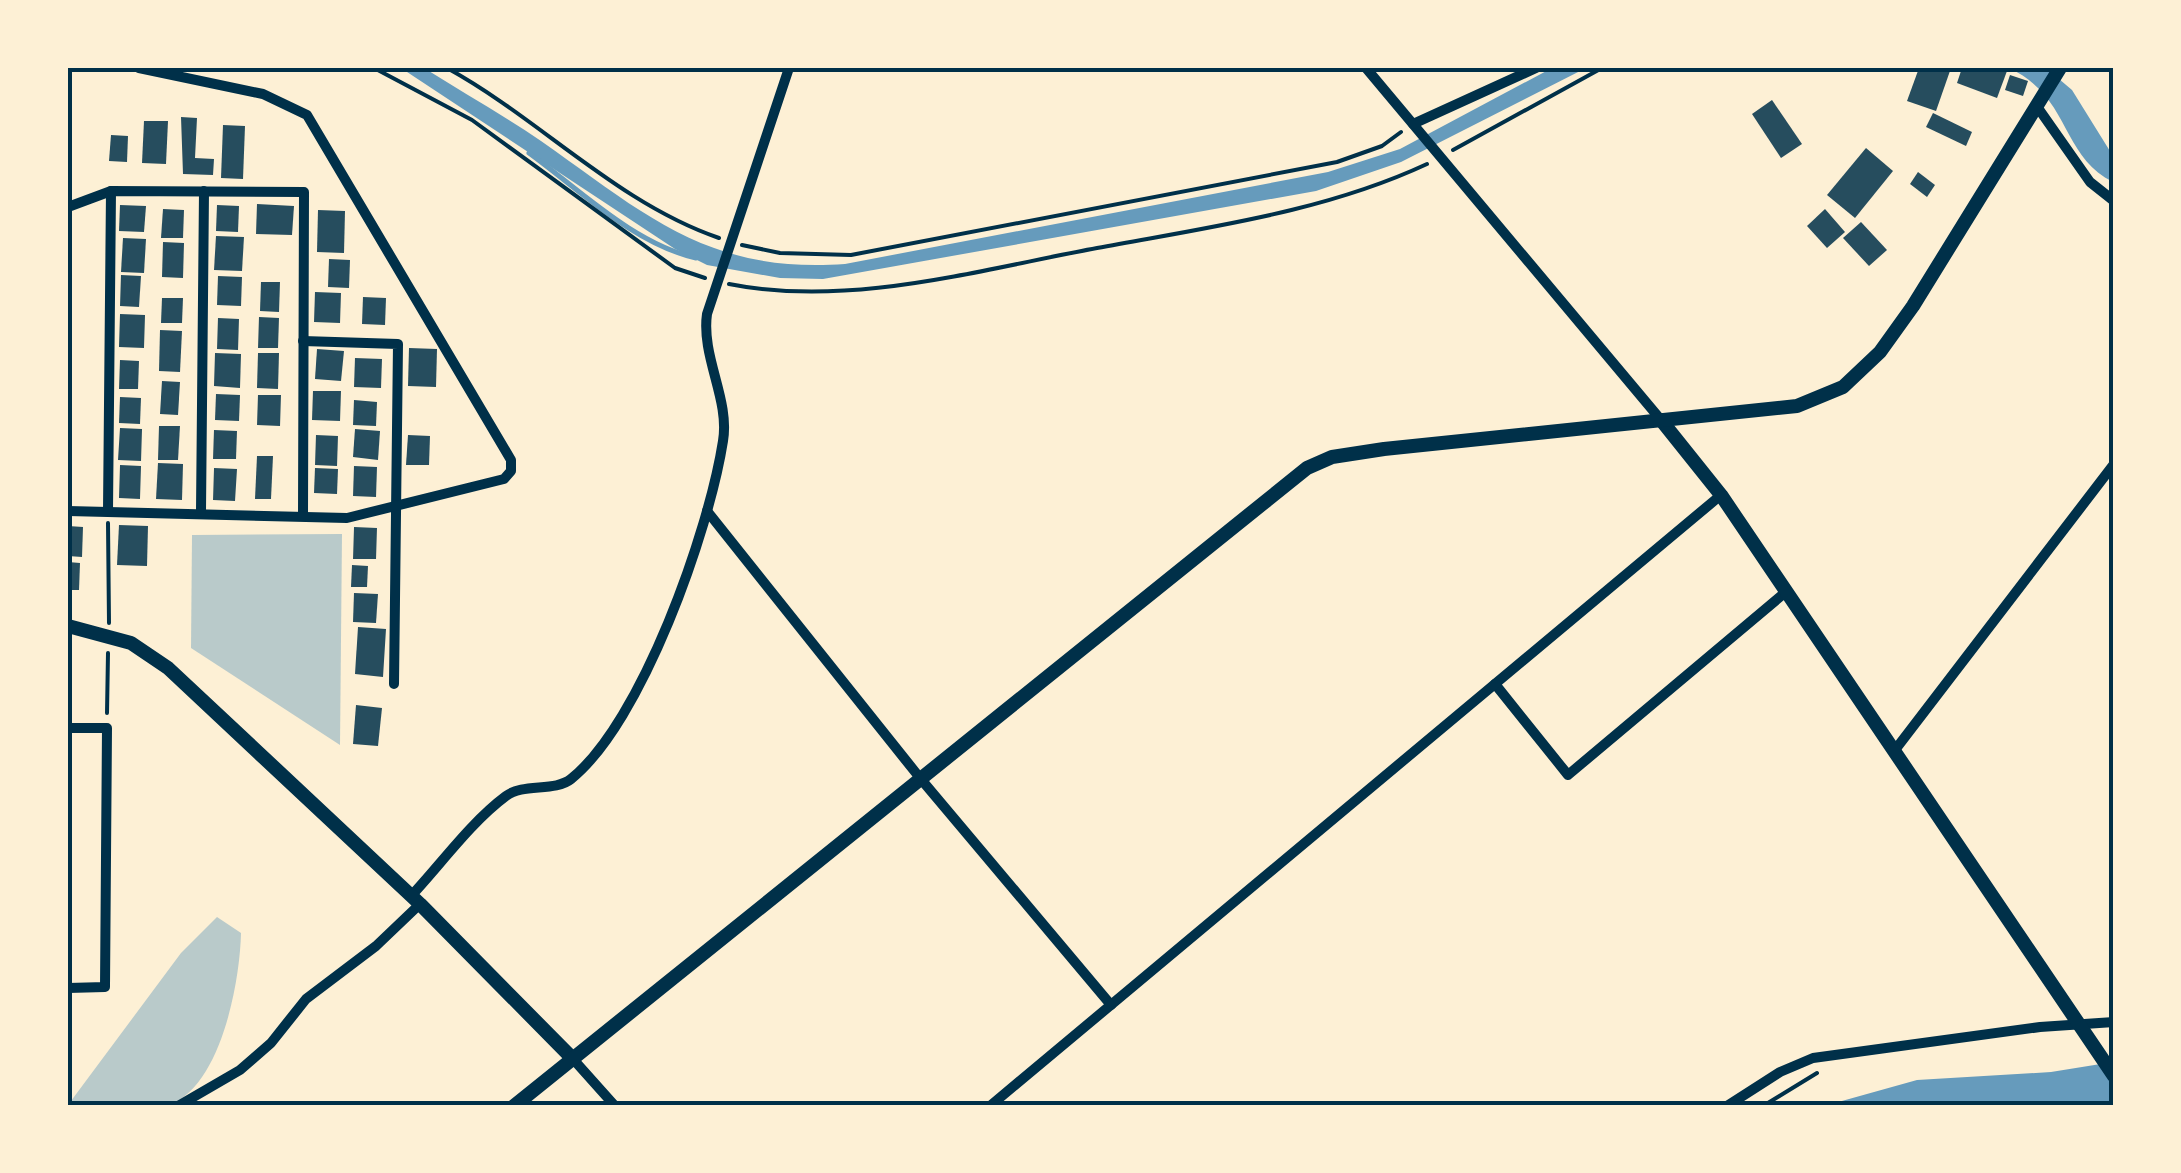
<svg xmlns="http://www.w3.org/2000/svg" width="2181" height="1173" viewBox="0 0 2181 1173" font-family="'DejaVu Sans',sans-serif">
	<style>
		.green { fill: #b9caca }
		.water { fill: #669bbc }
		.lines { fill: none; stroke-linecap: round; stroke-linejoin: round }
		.stream { stroke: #669bbc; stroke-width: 5 }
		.building { fill: #264d5e }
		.path { stroke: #003049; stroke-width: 4 }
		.minor { stroke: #003049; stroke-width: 10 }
		.tertiary { stroke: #003049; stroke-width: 14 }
		.neatline { fill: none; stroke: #003049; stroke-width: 4 }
	</style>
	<rect width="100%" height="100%" fill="#fdf0d5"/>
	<g class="green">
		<polygon points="342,534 340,745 191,648 192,535"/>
		<path d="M217,917L241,933C240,982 221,1086 169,1105C154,1111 88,1106 68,1105L181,953Z"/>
	</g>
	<g class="water">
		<path d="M401,68H424C462,92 503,115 541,141C645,214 708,274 845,264L1328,172L1400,149L1552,68H1586L1401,162L1316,191L823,279L780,278L707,265L675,249Z"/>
		<path d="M2009,68H2046L2072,90L2113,156V182C2060,155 2071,97 2009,68Z"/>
		<polygon points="2113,1062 2113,1105 1824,1106 1917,1080 2051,1072"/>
	</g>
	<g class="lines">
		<path class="stream" d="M529,153C580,190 634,244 696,258"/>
	</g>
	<g class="building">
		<polygon points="1919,68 1951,68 1936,111 1907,101"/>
		<polygon points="1962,68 2007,71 1997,98 1957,83"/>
		<polygon points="2010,75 2028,81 2023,96 2005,90"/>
		<polygon points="1772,100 1802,144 1781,158 1752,114"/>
		<polygon points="1933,113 1972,132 1966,146 1926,127"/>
		<polygon points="181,117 197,118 195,158 214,159 213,175 183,174"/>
		<polygon points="144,121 168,121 166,164 142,163"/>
		<polygon points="223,125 245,126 243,179 221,178"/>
		<polygon points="111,135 128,136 127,162 109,161"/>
		<polygon points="1866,148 1893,171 1855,218 1827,195"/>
		<polygon points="1918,172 1935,185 1927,197 1910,184"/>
		<polygon points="257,204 294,206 292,235 256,234"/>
		<polygon points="120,205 146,206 144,232 119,231"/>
		<polygon points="217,205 239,206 238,232 216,231"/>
		<polygon points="163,209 184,210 183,238 161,238"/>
		<polygon points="1825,209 1845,232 1827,248 1807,226"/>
		<polygon points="318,210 345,211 344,253 317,252"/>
		<polygon points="1861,222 1887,250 1869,266 1843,238"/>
		<polygon points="216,236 244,237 242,271 214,270"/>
		<polygon points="123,238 146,239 144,273 121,272"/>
		<polygon points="163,242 184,243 183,278 162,277"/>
		<polygon points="329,259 350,260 349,288 328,287"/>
		<polygon points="121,275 141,276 139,307 120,306"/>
		<polygon points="218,276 242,277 241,306 217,305"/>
		<polygon points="261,282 280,282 279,312 260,311"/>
		<polygon points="315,292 341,293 340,323 314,322"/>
		<polygon points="363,297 386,298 385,325 362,324"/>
		<polygon points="162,298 183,298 182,323 161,323"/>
		<polygon points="120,314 145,315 144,348 119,347"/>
		<polygon points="259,317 279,318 278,348 258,348"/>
		<polygon points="218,318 239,319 238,350 217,349"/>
		<polygon points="160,330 182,331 180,372 159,371"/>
		<polygon points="409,348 437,349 436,387 408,386"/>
		<polygon points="317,349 344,351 341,381 315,379"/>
		<polygon points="215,353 241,354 240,388 214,386"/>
		<polygon points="258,353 279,353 278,389 257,388"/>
		<polygon points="355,358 382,359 381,388 354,387"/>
		<polygon points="120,360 139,361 138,389 119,389"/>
		<polygon points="162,381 180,382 178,415 160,414"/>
		<polygon points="313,391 341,391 340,421 312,420"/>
		<polygon points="216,394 240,395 239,421 215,420"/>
		<polygon points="258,395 281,395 280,426 257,425"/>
		<polygon points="120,397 141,398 140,424 119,423"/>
		<polygon points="354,400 377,402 376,426 353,425"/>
		<polygon points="159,426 180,426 178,460 158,460"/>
		<polygon points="120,428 142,429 141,461 118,460"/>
		<polygon points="355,429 380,431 378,460 353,457"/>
		<polygon points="214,430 237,431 236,459 213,459"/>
		<polygon points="316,435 338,436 337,466 315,465"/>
		<polygon points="408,435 430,436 429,465 406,465"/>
		<polygon points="257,456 273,456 271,499 255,499"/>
		<polygon points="158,463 183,464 182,500 156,499"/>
		<polygon points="120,465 141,466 140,499 119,498"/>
		<polygon points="354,466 377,467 376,497 353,496"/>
		<polygon points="214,468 237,469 235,501 213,500"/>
		<polygon points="315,468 338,469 337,494 314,493"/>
		<polygon points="119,525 148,526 147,566 117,565"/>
		<polygon points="68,526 83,527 82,557 68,556"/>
		<polygon points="354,527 377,528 376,559 353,559"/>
		<polygon points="68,562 80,563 79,590 68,590"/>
		<polygon points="352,565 368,566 367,587 351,587"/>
		<polygon points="354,593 378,594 376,623 353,622"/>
		<polygon points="358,627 386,629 383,677 355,674"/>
		<polygon points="356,705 382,708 378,746 353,744"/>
	</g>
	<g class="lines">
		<g class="path">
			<polyline points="374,68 472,120 675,268 705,278"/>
			<path d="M447,68C540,119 617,203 719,238"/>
			<polyline points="1453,150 1602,68"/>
			<polyline points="742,245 780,253 851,255 1337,162 1382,146 1401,132"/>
			<path d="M729,284C849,308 978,270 1097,248C1209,227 1324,212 1427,164"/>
			<polyline points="108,523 109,623"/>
			<polyline points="107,713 108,653"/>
			<polyline points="1763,1106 1817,1073"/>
		</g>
		<g class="minor">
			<polyline points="1366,68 1661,420"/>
			<polyline points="2036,105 2090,182 2114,201"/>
			<polyline points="1413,124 1536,68"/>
			<polyline points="68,207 111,191 304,192 303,516"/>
			<polyline points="303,341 398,344 394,684"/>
			<polyline points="68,511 347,518 504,479 511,471 511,460 307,115 263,94 139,68"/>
			<polyline points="108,511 111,191"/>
			<polyline points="707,511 920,778 1111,1005"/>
			<polyline points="201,512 204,191"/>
			<polyline points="1495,684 1568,775 1787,591"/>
			<polyline points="68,728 107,728 105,987 68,988"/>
			<polyline points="1895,750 2114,464"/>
			<path d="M411,896C441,864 471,822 506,796C523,783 555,792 571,779C642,722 709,531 723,441C730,399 701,357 707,314L789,68"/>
			<polyline points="573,1059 615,1106"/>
			<polyline points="178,1106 240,1070 271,1043 306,999 376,946 420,904"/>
			<polyline points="990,1106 1721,495"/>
			<polyline points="1727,1106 1780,1072 1813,1058 2040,1027 2114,1022"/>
		</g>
		<g class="tertiary">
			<polyline points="1661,420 1721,495 2114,1076"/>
			<polyline points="68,626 131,643 168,668 420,904 573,1059"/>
			<polyline points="514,1106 1307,468 1332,457 1384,449 1797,406 1843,387 1880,352 1913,306 2060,68"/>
		</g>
	</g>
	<rect width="2181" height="1173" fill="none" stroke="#fdf0d5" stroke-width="140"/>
	<rect x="70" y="70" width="2041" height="1033" class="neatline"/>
</svg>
